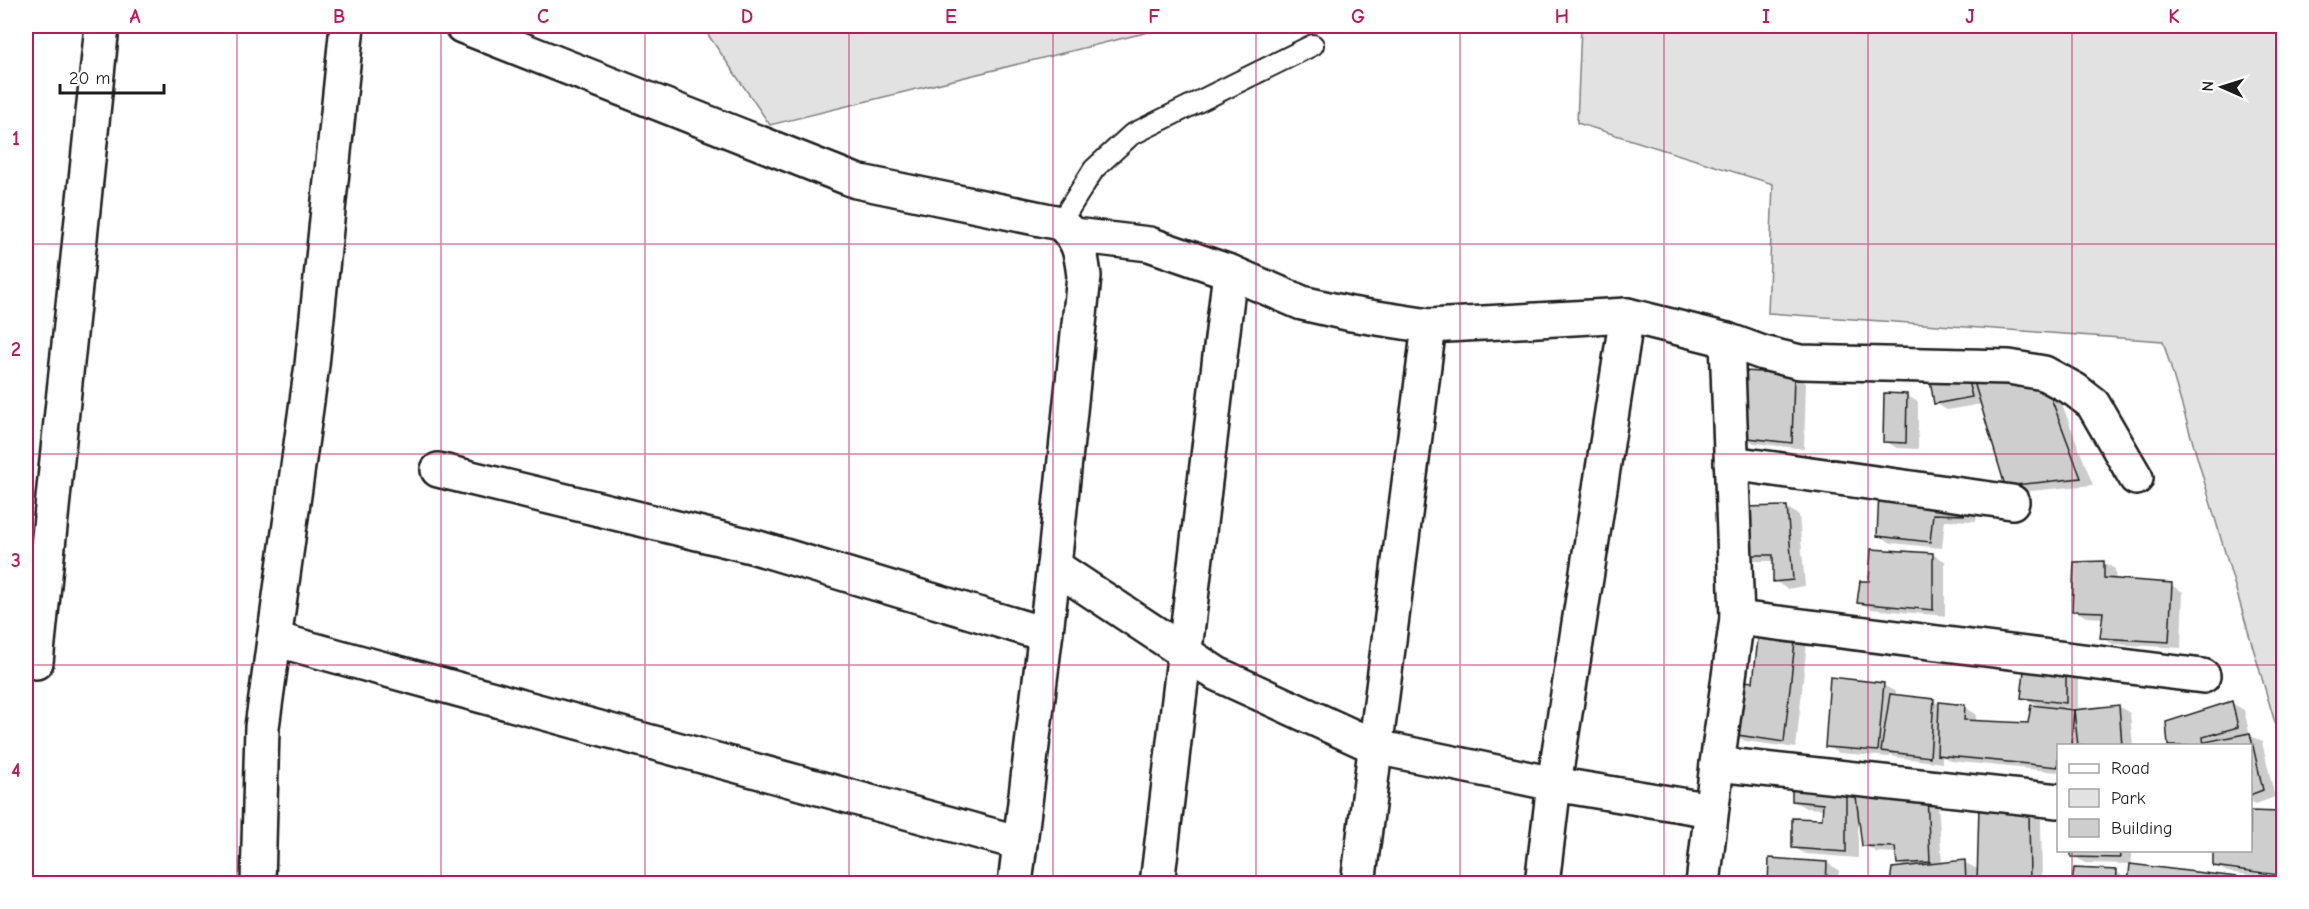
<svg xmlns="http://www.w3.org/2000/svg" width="2309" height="909" viewBox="0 0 2309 909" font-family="'Comic Neue',sans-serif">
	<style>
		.green { fill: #e2e2e2; stroke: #7f7f7f; stroke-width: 1.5 }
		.shadow { fill: #0003 }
		.building { fill: #cecece; stroke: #1c1c1c; stroke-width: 1.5 }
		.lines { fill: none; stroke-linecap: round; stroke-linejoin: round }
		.lane-casing { stroke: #1c1c1c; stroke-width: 24 }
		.street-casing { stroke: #1c1c1c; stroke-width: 38 }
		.lane { stroke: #fff; stroke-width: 20 }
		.street { stroke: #fff; stroke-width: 33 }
		.grid { fill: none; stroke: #c2185b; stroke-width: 1.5; stroke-opacity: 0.55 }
		.neatline { fill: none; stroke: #c2185b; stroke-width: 2 }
		.grid-label { font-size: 20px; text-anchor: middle; font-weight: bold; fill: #c2185b }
	</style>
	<rect width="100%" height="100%" fill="#fff"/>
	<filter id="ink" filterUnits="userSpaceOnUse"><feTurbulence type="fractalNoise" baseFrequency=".0167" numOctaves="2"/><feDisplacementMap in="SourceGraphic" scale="12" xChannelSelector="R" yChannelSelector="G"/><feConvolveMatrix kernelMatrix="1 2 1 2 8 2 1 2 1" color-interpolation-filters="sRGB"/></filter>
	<g filter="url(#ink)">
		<g class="green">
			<polygon points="702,26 1173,26 770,125"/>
			<polygon points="1581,26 2283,26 2283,750 2163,341 1768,313 1773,184 1577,123"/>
		</g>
		<g class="shadow">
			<polygon points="1966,375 2057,391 2093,485 2019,492 2006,485 1982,404 1947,410 1935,403"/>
			<polygon points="1794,376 1806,383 1804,449 1754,443 1742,436"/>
			<polygon points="1906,395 1918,402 1918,449 1897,448 1885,441"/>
			<polygon points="1880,494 1978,511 1976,521 1945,520 1942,548 1891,543 1879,535"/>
			<polygon points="1786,507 1799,515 1805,586 1787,589 1775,581 1774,561 1756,561 1744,554"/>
			<polygon points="1932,554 1945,561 1945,616 1871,609 1859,602 1870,582"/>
			<polygon points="2103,562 2115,569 2116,581 2171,585 2183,592 2181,648 2113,644 2101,637 2103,618 2086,617 2074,610"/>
			<polygon points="1760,632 1807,642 1796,748 1745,741 1733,733 1755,684"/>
			<polygon points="2066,670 2078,677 2078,709 2063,707 2063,710 2074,711 2118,706 2130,713 2133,746 2058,746 2058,772 1951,761 1942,756 1942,763 1895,757 1890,754 1890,757 1839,753 1826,746 1883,685 1896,692 1895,696 1964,707 1976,714 1976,722 2029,724 2041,707 2023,697"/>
			<polygon points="2232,703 2244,710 2250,735 2262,742 2275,797 2256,804 2250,801 2250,746 2169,746"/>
			<polygon points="1793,781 1938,802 1942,864 1964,862 1979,870 2029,812 2041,819 2042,884 1892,884 1907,868 1898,863 1897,853 1876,852 1864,845 1860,815 1858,815 1858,858 1806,854 1793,847 1824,820 1824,809 1806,808 1793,801"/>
			<polygon points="2281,813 2284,815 2284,874 2225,866 2225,869 2284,877 2284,880 2227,872 2215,865 2250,850"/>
			<polygon points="2072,850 2131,850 2132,866 2270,884 2073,884 2116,872 2130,880 2131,864 2085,863 2073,856"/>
			<polygon points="1827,863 1839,870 1838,884 1769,884"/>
		</g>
		<g class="building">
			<polygon points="1744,371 1794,374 1792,443 1740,437"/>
			<polygon points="1966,373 1972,397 1934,404 1930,379"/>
			<polygon points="1972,375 2045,382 2081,478 2005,486"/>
			<polygon points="1884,393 1907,394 1906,443 1883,442"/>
			<polygon points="1879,492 1966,503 1964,515 1933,514 1930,542 1877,536"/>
			<polygon points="1787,506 1793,580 1773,582 1773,555 1743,555 1743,507"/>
			<polygon points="1871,549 1933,553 1933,610 1857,603 1860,581 1869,581"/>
			<polygon points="2104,561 2104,578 2172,583 2169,642 2100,638 2103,612 2072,611 2074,562"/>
			<polygon points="1759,630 1796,633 1784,742 1731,734 1735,680 1753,682"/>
			<polygon points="2025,662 2066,669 2066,703 2021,698"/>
			<polygon points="1830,677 1884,683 1878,751 1825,747"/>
			<polygon points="1890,694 1934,699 1930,757 1881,751"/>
			<polygon points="2232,701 2238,727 2203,737 2204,746 2168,746 2166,722"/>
			<polygon points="1939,702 1965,705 1964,720 2028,723 2031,705 2074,710 2071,746 2058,746 2058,767 1937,755"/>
			<polygon points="2119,705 2122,746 2078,746 2074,710"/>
			<polygon points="2250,733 2263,790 2250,795 2250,746 2206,746 2205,742"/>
			<polygon points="1792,779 1846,784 1846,852 1792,848 1792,818 1822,819 1823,804 1792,801"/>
			<polygon points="1855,788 1927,794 1930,862 1897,864 1895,847 1862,846"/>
			<polygon points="1979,805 2029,811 2030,884 1977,884"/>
			<polygon points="2250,811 2281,812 2278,875 2213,866 2213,850 2250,850"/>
			<polygon points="2071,850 2119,850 2120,858 2071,857"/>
			<polygon points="1769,858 1827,862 1826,884 1768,884"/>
			<polygon points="1965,860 1966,884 1890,884 1892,868"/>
			<polygon points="2130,864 2269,881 2269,884 2128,884"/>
			<polygon points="2074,868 2117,870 2116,884 2072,884"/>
		</g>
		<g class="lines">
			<g class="lane-casing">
				<polyline id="lane" points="1060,223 1094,169 1131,135 1313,45"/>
			</g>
			<g class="street-casing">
				<g id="street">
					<path d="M462,26L856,181L1060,223C1079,239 1081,251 1084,276L1054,566L1015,884"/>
					<polyline points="1074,235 1149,244 1230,272 1302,303 1351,314 1429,326 1627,315 1727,340 1763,353 1800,362 2009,367 2044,373 2075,390 2093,404 2136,478"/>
					<polyline points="1731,463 2012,502"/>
					<polyline points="438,470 755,547 1044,634"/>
					<polyline points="1054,566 1217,674 1376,747 1554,784 1711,810"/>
					<polyline points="1737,618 2203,676"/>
					<polyline points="274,639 1020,843"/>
					<polyline points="36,662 102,26"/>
					<polyline points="1717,764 2058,801"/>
					<polyline points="258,884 262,727 312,365 347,26"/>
					<polyline points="1157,884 1230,272"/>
					<polyline points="1358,884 1429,326"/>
					<polyline points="1542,884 1554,784 1627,315"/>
					<polyline points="1703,884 1717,764 1737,618 1727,340"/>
				</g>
			</g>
			<use href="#lane" class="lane"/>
			<use href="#street" class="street"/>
		</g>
	</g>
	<path class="grid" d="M237,26V884M441,26V884M645,26V884M849,26V884M1053,26V884M1256,26V884M1460,26V884M1664,26V884M1868,26V884M2072,26V746M26,244H2284M26,454H2284M26,665H2284M2072,850V884"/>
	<rect width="2309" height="909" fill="none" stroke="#fff" stroke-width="66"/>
	<rect x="2057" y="744" width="195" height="108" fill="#ffffff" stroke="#a4a4a4" stroke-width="1.5"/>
	<rect x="2069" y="764" width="30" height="9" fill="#ffffff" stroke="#a4a4a4" stroke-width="1.5"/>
	<text x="2111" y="774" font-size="18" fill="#1c1c1c">Road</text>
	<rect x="2069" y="789" width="30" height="18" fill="#e2e2e2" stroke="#a4a4a4" stroke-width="1.5"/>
	<text x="2111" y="804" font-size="18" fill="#1c1c1c">Park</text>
	<rect x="2069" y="819" width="30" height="18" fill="#cecece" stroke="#a4a4a4" stroke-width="1.5"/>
	<text x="2111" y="834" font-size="18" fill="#1c1c1c">Building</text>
	<g transform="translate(2222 87) rotate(273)" stroke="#ffffff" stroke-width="4.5" paint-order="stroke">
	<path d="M0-4.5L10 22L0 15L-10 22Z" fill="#1c1c1c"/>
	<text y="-9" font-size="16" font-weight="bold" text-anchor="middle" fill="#1c1c1c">N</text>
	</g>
	<path d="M60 84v9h104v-9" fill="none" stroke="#1c1c1c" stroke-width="3"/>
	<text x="69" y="84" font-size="18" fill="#1c1c1c" stroke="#ffffff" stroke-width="4.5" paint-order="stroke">20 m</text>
	<rect x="33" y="33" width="2243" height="843" class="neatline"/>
	<g class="grid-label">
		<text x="135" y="23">A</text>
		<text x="339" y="23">B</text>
		<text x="543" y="23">C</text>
		<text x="747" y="23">D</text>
		<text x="951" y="23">E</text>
		<text x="1154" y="23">F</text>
		<text x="1358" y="23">G</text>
		<text x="1562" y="23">H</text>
		<text x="1766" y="23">I</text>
		<text x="1970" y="23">J</text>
		<text x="2174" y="23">K</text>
		<text x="16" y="145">1</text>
		<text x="16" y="356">2</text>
		<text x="16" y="567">3</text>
		<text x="16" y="777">4</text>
	</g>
</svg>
